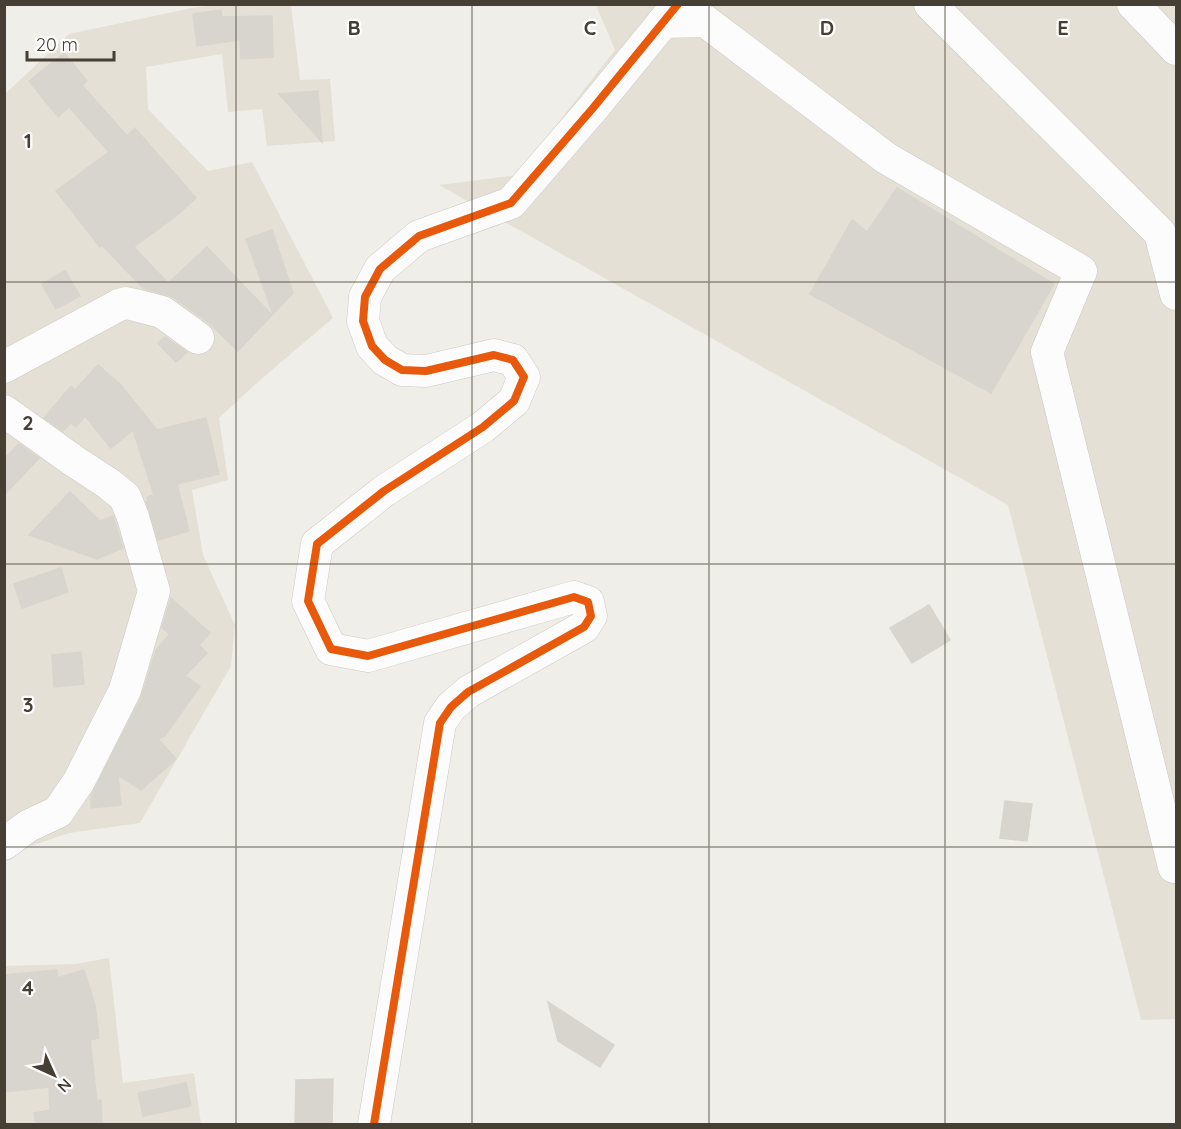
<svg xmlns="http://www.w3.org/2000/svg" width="1181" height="1129" viewBox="0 0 1181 1129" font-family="Quicksand,sans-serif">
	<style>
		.residential { fill: #e4e0d5 }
		.building { fill: #d8d5cf; stroke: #d8d5ce; stroke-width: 1.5 }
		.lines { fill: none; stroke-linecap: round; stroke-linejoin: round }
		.minor-casing { stroke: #cccac4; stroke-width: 33 }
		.minor { stroke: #fdfcfc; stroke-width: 32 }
		.cycleway-casing { stroke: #fff; stroke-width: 11 }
		.cycleway { stroke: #e8590c; stroke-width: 8 }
		.grid { fill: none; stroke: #453f34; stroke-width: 1.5; stroke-opacity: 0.55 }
		.grid-label { font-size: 20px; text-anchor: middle; font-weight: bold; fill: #453f34; stroke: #fff; stroke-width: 4.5; stroke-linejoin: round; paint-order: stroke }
	</style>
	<rect width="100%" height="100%" fill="#f0eee8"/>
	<g class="residential">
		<polygon points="219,5 291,5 300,80 330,79 335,141 267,146 262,109 228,112 222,54 146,67 148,109 208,171 252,162 333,318 259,381 219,418 228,480 192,490 203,555 235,625 231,666 140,823 69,833 22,849 5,861 5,94 69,34 192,8"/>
		<polygon points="596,5 1176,5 1176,1019 1141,1020 1008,505 439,185 517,175 615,50"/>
		<polygon points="109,958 123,1083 194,1073 201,1124 5,1124 4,966 76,964"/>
	</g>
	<g class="building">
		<polygon points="221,10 222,17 272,16 273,57 241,59 240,40 197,46 193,14"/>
		<polygon points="64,53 87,81 82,85 127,136 135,128 196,198 176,216 134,247 168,283 207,247 272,315 238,351 209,323 173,297 143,288 102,245 100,247 56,191 109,152 69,107 58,117 29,81"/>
		<polygon points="318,91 322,142 279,94"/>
		<polygon points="897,188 1054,284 991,393 810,294 852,220 867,232"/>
		<polygon points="272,230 293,293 273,314 246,239"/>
		<polygon points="65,271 80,296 56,309 42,284"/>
		<polygon points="165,337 187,352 176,362 158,343"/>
		<polygon points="98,365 120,384 157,430 206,418 219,474 177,484 189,531 158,540 146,502 148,501 147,497 154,495 133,430 111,448 85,416 76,427 71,423 63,431 44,418 71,386 75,390"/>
		<polygon points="19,444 39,458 4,495 4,459"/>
		<polygon points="70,492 100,521 113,516 123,548 97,559 29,535"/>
		<polygon points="61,568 68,592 22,608 14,584"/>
		<polygon points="171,598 210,633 199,645 207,653 185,676 200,686 165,736 158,739 176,759 141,790 118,775 121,805 91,808 91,796 141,698 156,650 170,634 162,628"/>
		<polygon points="929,605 950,640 912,663 890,628"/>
		<polygon points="81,652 84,684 54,687 52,655"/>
		<polygon points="1005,801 1032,804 1027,841 1000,838"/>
		<polygon points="57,970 57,978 84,970 95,1005 99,1038 90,1040 97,1101 101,1100 102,1125 36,1125 34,1113 50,1110 49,1087 4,1092 4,975"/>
		<polygon points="548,1002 614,1045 600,1067 558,1041"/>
		<polygon points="333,1079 332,1125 295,1125 296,1080"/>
		<polygon points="186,1083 191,1106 143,1116 138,1093"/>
	</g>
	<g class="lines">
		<g class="minor-casing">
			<g id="minor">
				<polyline points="930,4 1160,233 1176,294"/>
				<polyline points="1133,4 1176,49"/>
				<polyline points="663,22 705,21 886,158 1081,271 1047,352 1174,867 1176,867"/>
				<polyline points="4,367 119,305 126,303 135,305 162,312 198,338"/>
				<polyline points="4,411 74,461 109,484 125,497 133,517 154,591 125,690 79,781 58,812 28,826 4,844"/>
				<polyline points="374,1124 440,723 451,707 468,692 584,627 591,616 588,602 574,597 368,656 331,649 308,601 317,544 384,491 483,427 514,401 524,377 513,360 494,355 426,371 402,370 385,360 372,346 363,321 365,297 380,269 419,236 511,203 593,108 678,4"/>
			</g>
		</g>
		<use href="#minor" class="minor"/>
		<g class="cycleway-casing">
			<polyline id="cycleway" points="374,1124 440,723 451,707 468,692 584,627 591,616 588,602 574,597 368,656 331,649 308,601 317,544 384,491 483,427 514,401 524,377 513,360 494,355 426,371 402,370 385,360 372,346 363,321 365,297 380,269 419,236 511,203 593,108 678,4"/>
		</g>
		<use href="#cycleway" class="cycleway"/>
	</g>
	<path class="grid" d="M236,4V1124M472,4V1124M709,4V1124M945,4V1124M4,282H1176M4,564H1176M4,847H1176"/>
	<g class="grid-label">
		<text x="354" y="35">B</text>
		<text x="590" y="35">C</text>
		<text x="827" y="35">D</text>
		<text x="1063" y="35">E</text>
		<text x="28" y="148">1</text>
		<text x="28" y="430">2</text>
		<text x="28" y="712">3</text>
		<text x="28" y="995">4</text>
	</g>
	<rect width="1181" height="1129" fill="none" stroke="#453f34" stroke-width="12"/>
	<g transform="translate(54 1075) rotate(135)" stroke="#ffffff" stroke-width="4.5" paint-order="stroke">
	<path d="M0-4.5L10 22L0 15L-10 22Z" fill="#453f34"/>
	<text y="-9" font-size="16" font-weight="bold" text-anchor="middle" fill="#453f34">N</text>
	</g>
	<path d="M27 51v9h87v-9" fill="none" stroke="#453f34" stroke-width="3"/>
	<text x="36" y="51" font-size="18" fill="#453f34" stroke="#ffffff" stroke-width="4.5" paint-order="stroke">20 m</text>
</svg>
